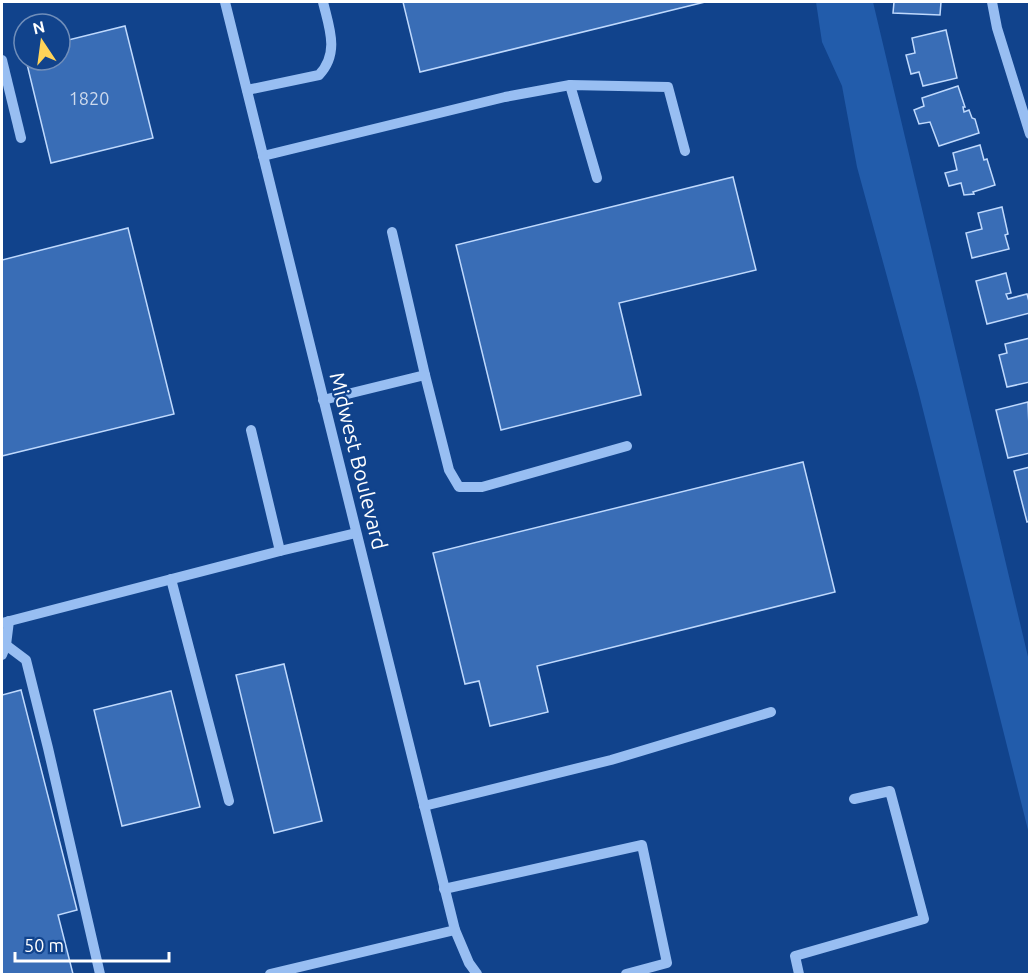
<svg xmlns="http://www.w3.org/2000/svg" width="1031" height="976" viewBox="0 0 1031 976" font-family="Ubuntu,sans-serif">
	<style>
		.green { fill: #225cab }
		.building { fill: #396db6; stroke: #bfd9fd; stroke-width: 1.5 }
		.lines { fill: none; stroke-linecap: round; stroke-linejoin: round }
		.minor { stroke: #98bef2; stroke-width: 10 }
		.labels { text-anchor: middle; stroke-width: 4.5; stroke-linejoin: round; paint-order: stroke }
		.number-label { font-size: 18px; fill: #cedaed }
		.street-label { font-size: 21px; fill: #fff; stroke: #11438c }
	</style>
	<rect width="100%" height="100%" fill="#11438c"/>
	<polygon class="green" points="816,2 873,2 1029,661 1029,834 918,390 857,167 842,86 822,42"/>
	<g class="building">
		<polygon points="403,2 705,2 420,72"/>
		<polygon points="894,2 941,2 940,15 893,13"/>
		<polygon points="125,26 153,138 51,163 26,60 60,60 60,42"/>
		<polygon points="946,30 957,78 923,86 919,72 911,74 906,55 915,53 912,38"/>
		<polygon points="958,86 965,107 963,107 964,112 969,110 972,118 975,119 979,133 939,146 930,122 919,124 914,110 924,106 922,98"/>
		<polygon points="980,145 984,160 987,159 995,185 973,192 974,194 964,195 961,183 949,186 945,173 957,170 953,153"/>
		<polygon points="733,177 756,270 619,303 641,395 501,430 456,245"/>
		<polygon points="1002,207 1008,234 1005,235 1009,249 972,258 966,233 982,229 978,213"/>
		<polygon points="128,228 174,414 2,456 2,260"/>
		<polygon points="1006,273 1011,293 1006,294 1008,299 1027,294 1030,305 1030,313 987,324 976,281"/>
		<polygon points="1030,338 1030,382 1007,387 999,355 1007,353 1005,344"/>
		<polygon points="1028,402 1030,453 1008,458 996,410"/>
		<polygon points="803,462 835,592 537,666 548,712 490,726 479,681 465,684 433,553"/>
		<polygon points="1030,467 1030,521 1027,522 1014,471"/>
		<polygon points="284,664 322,821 274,833 236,675"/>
		<polygon points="21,690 77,910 58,915 73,974 2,974 2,695"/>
		<polygon points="171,691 200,807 122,826 94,710"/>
	</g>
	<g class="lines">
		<g class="minor">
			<polyline points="225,2 455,930 469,963 477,974"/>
			<polyline points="992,2 997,28 1030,134"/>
			<polyline points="2,60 21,138"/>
			<polyline points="570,85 597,178"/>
			<path d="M247,90L319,75C340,53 329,27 323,2"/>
			<polyline points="263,156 505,97 570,85 668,87 685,151"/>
			<polyline points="392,232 425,375"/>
			<polyline points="323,400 425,375 449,470 459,487 482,487 627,446"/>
			<polyline points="251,430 280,551"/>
			<polyline points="171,579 229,801"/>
			<polyline points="2,623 280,551 356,533"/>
			<polyline points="6,645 26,660 48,748 100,974"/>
			<polyline points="2,655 6,645 9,621"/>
			<polyline points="424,806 611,760 771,712"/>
			<polyline points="444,889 642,845 667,963 626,974"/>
			<polyline points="270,974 455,930"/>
			<polyline points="799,974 795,956 924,919 890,791 854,799"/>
		</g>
	</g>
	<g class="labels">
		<g class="number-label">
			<text x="89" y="105">1820</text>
		</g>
		<g class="street-label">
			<text transform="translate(358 461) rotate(76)" y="7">Midwest Boulevard</text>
		</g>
	</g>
	<rect width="1031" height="976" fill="none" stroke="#ffffff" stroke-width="6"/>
	<g transform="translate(42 42) rotate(347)"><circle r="28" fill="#11438c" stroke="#708eba" stroke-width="1.5"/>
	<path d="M0-4.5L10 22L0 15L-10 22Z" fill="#ffd459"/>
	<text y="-9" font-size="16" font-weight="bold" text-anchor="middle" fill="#ffffff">N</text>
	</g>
	<path d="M15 952v9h154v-9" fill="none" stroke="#ffffff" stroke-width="3"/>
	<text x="24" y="952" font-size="18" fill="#ffffff" stroke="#11438c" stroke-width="4.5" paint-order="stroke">50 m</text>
</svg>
